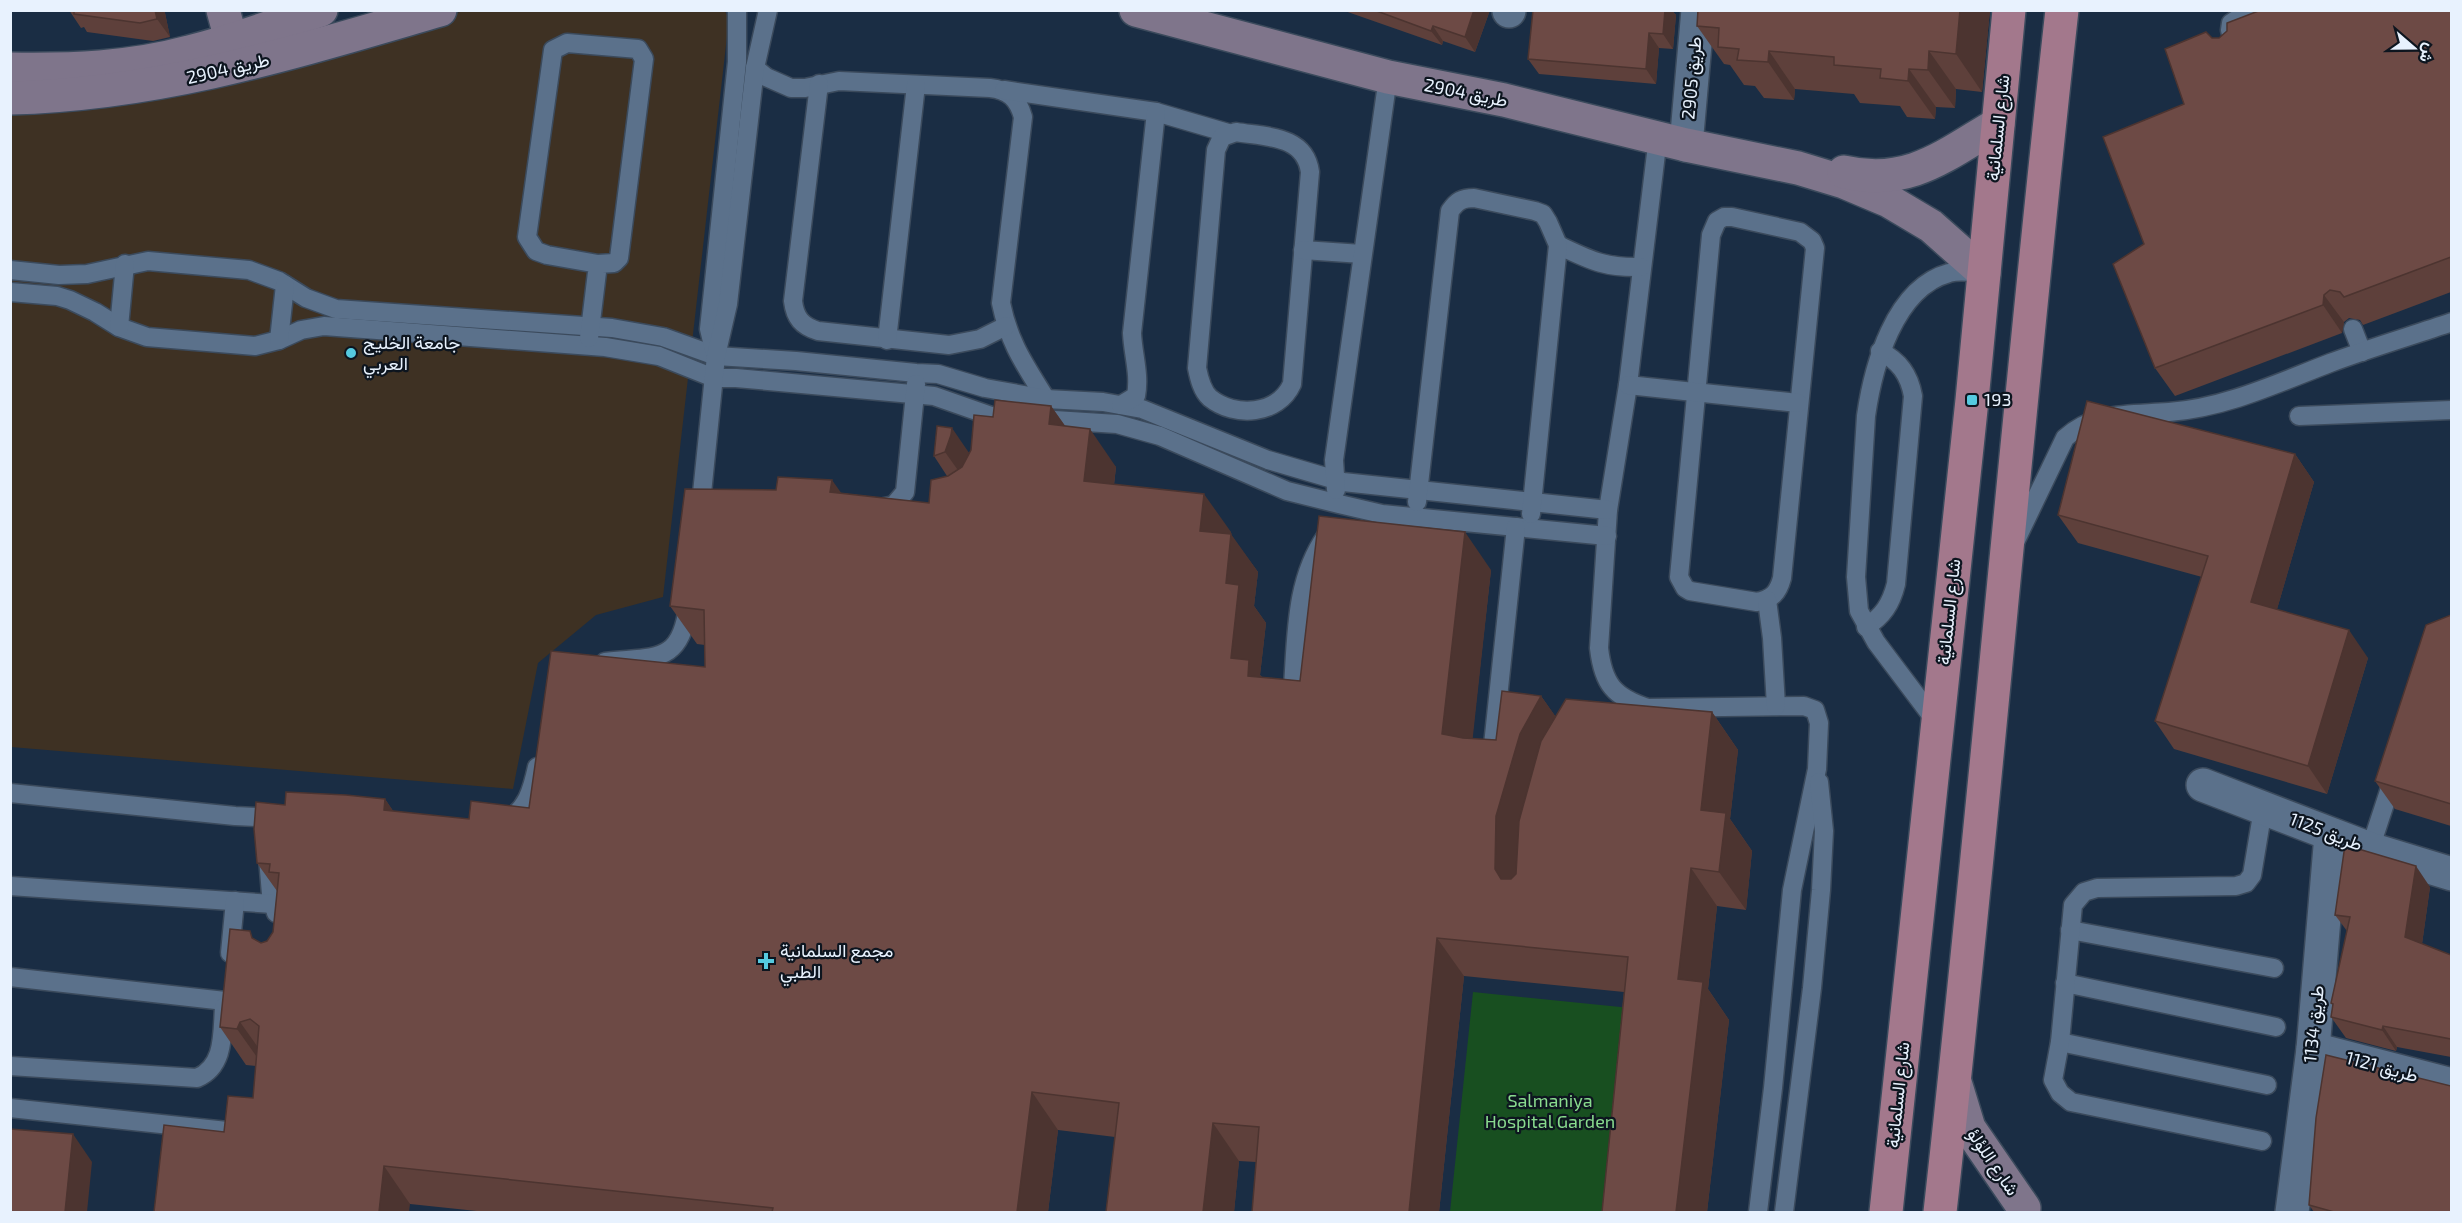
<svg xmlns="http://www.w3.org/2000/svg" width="2462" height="1223" viewBox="0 0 2462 1223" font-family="'Exo 2',Vazirmatn,sans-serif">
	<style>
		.education { fill: #3e3123 }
		.green { fill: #184f20 }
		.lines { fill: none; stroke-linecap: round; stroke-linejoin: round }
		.lane-casing { stroke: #3b4a5c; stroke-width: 21 }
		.street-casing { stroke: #3b4a5c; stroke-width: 36 }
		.secondary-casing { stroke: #3b4a5c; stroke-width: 36 }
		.primary-casing { stroke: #3b4a5c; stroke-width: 36 }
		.lane { stroke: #5b718b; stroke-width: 18 }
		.street { stroke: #5b718b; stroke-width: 33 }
		.secondary { stroke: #7f758b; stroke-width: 33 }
		.primary { stroke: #a3788c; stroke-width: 33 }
		.wall { fill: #5e403b }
		.shaded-wall { fill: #4c3430 }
		.building { fill: #6d4a45; stroke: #4c3430; stroke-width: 1.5 }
		.poi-dot { fill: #55cae0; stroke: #0d151f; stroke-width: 2 }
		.labels { text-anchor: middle; stroke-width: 4.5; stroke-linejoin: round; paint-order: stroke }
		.street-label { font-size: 18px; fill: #e8f2fe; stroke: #0d151f }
		.poi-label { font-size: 18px; fill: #e8f2fe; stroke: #0d151f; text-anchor: start }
		.park-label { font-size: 18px; fill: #89db8e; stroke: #0d151f }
	</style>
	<rect width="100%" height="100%" fill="#1a2d44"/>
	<polygon class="education" points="463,11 725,11 729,19 663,597 596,615 538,663 513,789 11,747 11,109 187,95"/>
	<polygon class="green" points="1473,992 1650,1010 1629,1212 1450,1212"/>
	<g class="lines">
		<g class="lane-casing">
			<g id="lane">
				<polyline points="2234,45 2230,30 2231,23 2251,10"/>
				<path d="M755,68L766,77L791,88H805L839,81L990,88C1009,90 1018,99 1023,117L1001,303C1009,343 1025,365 1046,399"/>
				<path d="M819,84L793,301C795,318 802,326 818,331L949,345L980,339L1006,326"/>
				<polyline points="1004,90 1156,112 1228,133"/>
				<path d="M1236,132C1266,137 1305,135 1310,172L1292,384C1278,415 1235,418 1210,398C1202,391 1199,378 1197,368L1216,150L1222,137Z"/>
				<path d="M1658,137L1628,385L1608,510L1599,648C1603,684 1614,697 1648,708L1804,706L1815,710L1819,723L1817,769L1792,890L1773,1088L1758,1212"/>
				<path d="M1724,217H1732L1800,232L1812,241L1815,248L1782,578C1778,593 1772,599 1757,602L1690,591L1685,588L1679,577L1711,235L1717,221Z"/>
				<path d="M1558,245C1590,260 1604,268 1641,267"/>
				<polyline points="1303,250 1362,254"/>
				<polyline points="10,270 59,275 87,274 148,261 249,270 279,281 306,298 336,309 612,328 663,337 716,356 796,361 916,373 938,374 985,388 1046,399 1103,402 1142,409 1268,460 1343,482 1608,510"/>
				<polyline points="10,292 57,296 70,300 95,312 119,327 147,337 255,346 279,340 301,330 324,326 605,347 659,356 714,378 736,378 934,396 991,416 1117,424 1160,436 1287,491 1339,504 1382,514 1607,536"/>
				<polyline points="119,327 125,264"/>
				<polyline points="2353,329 2362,352"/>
				<polyline points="589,338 598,264 614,263 619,258 644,59 638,49 567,43 553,50 527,237 536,251 547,255 598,264"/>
				<polyline points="279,340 285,285"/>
				<polyline points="887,340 916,85"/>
				<polyline points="715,354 709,329 737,62 737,10"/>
				<polyline points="1628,385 1798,403"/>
				<path d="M1121,405L1136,396C1140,374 1133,355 1132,333L1156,112"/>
				<polyline points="2299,416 2452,410"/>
				<polyline points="1336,490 1334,460 1388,77"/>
				<path d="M1417,502L1450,211C1457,201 1462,198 1474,198L1535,211L1543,214L1548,222L1558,245L1531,514"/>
				<polyline points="880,508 894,505 905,492 916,384"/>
				<polyline points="700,513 716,356 728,304 755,68 768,10"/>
				<path d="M2016,540L2065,438C2095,411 2131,415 2169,412C2225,408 2278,383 2330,363C2370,348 2411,336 2452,322"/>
				<polyline points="1767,600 1772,638 1776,706"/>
				<path d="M1866,627C1883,616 1891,604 1896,584L1913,396C1909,374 1899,361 1880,351"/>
				<path d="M605,662C654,656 681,665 688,606"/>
				<path d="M1292,699C1297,643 1293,583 1326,536"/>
				<path d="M1937,723L1876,642L1859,611L1856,577L1866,416C1873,367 1894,288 1949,273C1959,270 1972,272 1982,273"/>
				<polyline points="1491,764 1516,527"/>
				<polyline points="10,793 235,816 278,818"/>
				<path d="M506,821C527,809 532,790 537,767"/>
				<polyline points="2370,849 2394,776"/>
				<polyline points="268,858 271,894 276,913"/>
				<polyline points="10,886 273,904"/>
				<polyline points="2070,930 2274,968"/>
				<polyline points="230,953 235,901"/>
				<polyline points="10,977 225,1001"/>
				<polyline points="2065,983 2276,1027"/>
				<polyline points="2060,1042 2267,1085"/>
				<path d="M10,1066L197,1078C225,1066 222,1034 224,1007"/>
				<polyline points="10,1108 227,1131 247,1127"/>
				<polyline points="2262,1141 2071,1102 2060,1093 2053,1080 2060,1042 2073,905 2084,892 2097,888 2236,886 2246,883 2252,875 2263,809"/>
				<polyline points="1784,1212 1812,988 1821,890 1824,831 1819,782"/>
			</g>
		</g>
		<g class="street-casing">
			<g id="street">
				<polyline points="1509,11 1509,10"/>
				<polyline points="1686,145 1698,10"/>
				<polyline points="2203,785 2370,849 2452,874"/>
				<polyline points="2313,1049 2452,1085"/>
				<polyline points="2292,1212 2313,1049 2331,835"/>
			</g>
		</g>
		<g class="secondary-casing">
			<g id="secondary">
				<polyline points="223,10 231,39 248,54"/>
				<polyline points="1136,10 1388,77 1504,100 1686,145 1798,168 1844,182 1889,201 1931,226 1984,273"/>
				<path d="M10,69C71,70 130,68 189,52C234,41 277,24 321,10"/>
				<path d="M10,98C163,94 295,52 440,10"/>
				<path d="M1844,172C1909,187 1945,155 1998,124"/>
				<polyline points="1955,1082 1969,1128 2024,1208"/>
			</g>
		</g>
		<g class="primary-casing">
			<g id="primary">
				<polyline points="1886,1212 1972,400 2009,10"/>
				<path d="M1940,1212C1985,812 2017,411 2062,10"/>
			</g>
		</g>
		<use href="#lane" class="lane"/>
		<use href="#street" class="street"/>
		<use href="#secondary" class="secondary"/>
		<use href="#primary" class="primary"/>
	</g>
	<g class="wall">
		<polygon points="69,10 164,10 165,13 170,37 153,41 87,32 84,27 81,28"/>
		<polygon points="1342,10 1490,10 1475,52 1443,41 1442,45"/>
		<polygon points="1674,10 1674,13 1676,15 1673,49 1659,48 1656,84 1539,74 1528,59"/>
		<polygon points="1698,10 1990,10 1982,92 1956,89 1955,108 1936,107 1935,119 1907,117 1900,106 1860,103 1854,94 1795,89 1794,100 1764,98 1755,86 1744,85 1730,65 1724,64 1697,26"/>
		<polygon points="2451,10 2451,292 2363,325 2360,320 2349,318 2344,322 2342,333 2175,396 2155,368 2144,244 2184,104 2212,38 2219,38"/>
		<polygon points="1051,406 1065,426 1116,467 1114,485 1231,532 1230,534 1258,572 1254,606 1266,623 1260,675 1262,677 1300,681 1491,570 1472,739 1496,740 1541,696 1555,716 1712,712 1738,750 1730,819 1752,851 1746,910 1717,906 1708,989 1729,1020 1707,1212 1602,1212 1624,992 1464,976 1439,1212 1252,1212 1256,1162 1239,1161 1234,1212 1106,1212 1115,1137 1058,1130 1048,1212 486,1212 410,1204 224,1132 253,1098 256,1066 246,1065 220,1027 257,941 261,943 267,941 273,932 277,891 257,863 285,805 385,799 393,811 469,819 529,808 705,667 705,645 697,644 670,606 841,493 929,503 947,476 934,456 937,426 969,453 993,417"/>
		<polygon points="2295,454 2314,482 2277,609 2368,658 2327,794 2174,749 2155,721 2202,577 2078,543 2058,515"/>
		<polygon points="2451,615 2451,826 2395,809 2375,781"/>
		<polygon points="2430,887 2422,944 2451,955 2451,1057 2397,1047 2396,1051 2346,1038 2331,1017 2333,1005 2331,1003 2347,931 2335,915"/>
		<polygon points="2309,1205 2451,1212 2314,1212"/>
	</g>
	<g class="shaded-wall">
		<polygon points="155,10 164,10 165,13 170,37 157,19"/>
		<polygon points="1474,10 1490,10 1475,52 1465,37"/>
		<polygon points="1665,10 1674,10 1674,13 1676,15 1673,49 1663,34"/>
		<polygon points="1960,10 1990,10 1982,92 1956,54"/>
		<polygon points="1433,26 1443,41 1442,45 1431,31"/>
		<polygon points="1649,33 1659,48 1656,84 1646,69"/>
		<polygon points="1769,51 1795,89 1794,100 1768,62"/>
		<polygon points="1929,51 1956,89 1955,108 1928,70"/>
		<polygon points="1909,69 1936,107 1935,119 1908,81"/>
		<polygon points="2324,295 2344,322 2342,333 2323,305"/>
		<polygon points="1051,406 1078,444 1049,424"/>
		<polygon points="952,428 978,466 972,490 945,452"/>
		<polygon points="1090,429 1116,467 1110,519 1084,481"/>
		<polygon points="2295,454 2314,482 2271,630 2251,602"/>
		<polygon points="832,480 859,518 830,492"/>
		<polygon points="1204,494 1231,532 1226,569 1200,531"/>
		<polygon points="1465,532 1491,570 1469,772 1442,734"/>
		<polygon points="1231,534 1258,572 1254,606 1266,623 1260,675 1276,698 1274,714 1231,658 1226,583"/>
		<polygon points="2349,630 2368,658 2327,794 2308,766"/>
		<polygon points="1541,696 1568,734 1522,907 1501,879 1495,869 1496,816 1520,734"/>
		<polygon points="1712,712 1738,750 1730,819 1752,851 1746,910 1719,872 1701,810"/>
		<polygon points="385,799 411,837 384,810"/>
		<polygon points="2416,866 2430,887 2420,958 2405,937"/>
		<polygon points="1691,868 1717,906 1708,989 1729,1020 1707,1212 1676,1212 1678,979"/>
		<polygon points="1437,938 1464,976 1439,1212 1409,1212"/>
		<polygon points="240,1022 267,1060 264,1067 237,1029"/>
		<polygon points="2383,1026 2397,1047 2396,1051 2382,1030"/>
		<polygon points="1032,1092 1058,1130 1048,1212 1017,1212"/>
		<polygon points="1213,1123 1239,1161 1234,1212 1203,1212"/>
		<polygon points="73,1134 92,1162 87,1212 65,1212"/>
		<polygon points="384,1166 410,1204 409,1212 379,1212"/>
	</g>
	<g class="building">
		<polygon points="74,10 155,10 157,19 140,23 74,14"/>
		<polygon points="1374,10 1474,10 1465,37 1433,26 1431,31"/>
		<polygon points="1533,10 1665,10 1663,34 1649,33 1646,69 1528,59"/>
		<polygon points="1698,10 1960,10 1956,54 1929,51 1928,70 1909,69 1908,81 1880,78 1881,69 1834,65 1834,57 1769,51 1768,62 1737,60 1739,49 1718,47 1719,28 1697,26"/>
		<polygon points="2261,10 2451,10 2451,257 2344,297 2340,292 2330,290 2324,295 2323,305 2155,368 2113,264 2144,244 2103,137 2184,104 2165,49 2206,32 2212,38 2219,38 2227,31 2227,23"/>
		<polygon points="995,400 1051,406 1049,424 1090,429 1084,481 1204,494 1200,531 1231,534 1226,583 1239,585 1231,658 1249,660 1248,676 1300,681 1319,516 1465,532 1442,734 1463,738 1496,740 1502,691 1541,696 1520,734 1496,816 1495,869 1501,879 1511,879 1516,874 1519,821 1541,741 1566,699 1712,712 1701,810 1726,813 1719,872 1691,868 1678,979 1703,982 1676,1212 1602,1212 1628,957 1437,938 1409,1212 1252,1212 1259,1127 1213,1123 1203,1212 1106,1212 1119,1103 1032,1092 1017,1212 772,1212 773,1208 384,1166 379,1212 154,1212 164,1125 224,1132 228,1096 253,1098 259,1026 250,1019 240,1022 237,1029 220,1027 230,929 250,931 252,938 261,943 267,941 273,932 279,873 269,872 270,864 257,863 254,829 256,802 285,805 286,792 346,795 385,799 384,810 469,819 471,801 529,808 551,651 705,667 704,610 670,606 685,489 776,490 778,477 832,480 830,492 929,503 931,480 948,476 962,467 971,450 974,415 993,417"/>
		<polygon points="2087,401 2295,454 2251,602 2349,630 2308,766 2155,721 2208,556 2058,515"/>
		<polygon points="937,426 952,428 951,435 945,452 934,456"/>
		<polygon points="2451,615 2451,804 2375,781 2426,625"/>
		<polygon points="2345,845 2416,866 2405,937 2451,955 2451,1039 2383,1026 2382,1030 2331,1017 2333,1004 2331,1003 2350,917 2335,915"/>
		<polygon points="2326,1055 2451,1086 2451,1212 2334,1212 2309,1205 2316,1118"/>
		<polygon points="10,1129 73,1134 65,1212 10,1212"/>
	</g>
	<g class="poi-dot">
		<circle cx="351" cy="353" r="6"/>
		<rect x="1966" y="394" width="12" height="12" rx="3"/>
		<path d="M763 952h6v6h6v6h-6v6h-6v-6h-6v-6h6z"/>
	</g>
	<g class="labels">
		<g class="street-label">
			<text transform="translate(228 69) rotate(-13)" y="6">طريق 2904</text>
			<text transform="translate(1692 78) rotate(-85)" y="6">طريق 2905</text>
			<text transform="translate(1466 93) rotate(11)" y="6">طريق 2904</text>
			<text transform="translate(1998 128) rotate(-84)" y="6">شارع السلمانية</text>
			<text transform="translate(1949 612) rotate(-84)" y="6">شارع السلمانية</text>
			<text transform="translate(2326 832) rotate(21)" y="6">طريق 1125</text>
			<text transform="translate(2314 1024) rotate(-84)" y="6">طريق 1134</text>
			<text transform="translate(2382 1067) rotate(15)" y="6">طريق 1121</text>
			<text transform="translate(1898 1095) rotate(-84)" y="6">شارع السلمانية</text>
			<text transform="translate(1993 1162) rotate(56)" y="6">شارع اللؤلؤ</text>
		</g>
		<g class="poi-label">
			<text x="363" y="349">جامعة الخليج<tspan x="363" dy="21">العربي</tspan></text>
			<text x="1984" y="406">193</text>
			<text x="780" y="957">مجمع السلمانية<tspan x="780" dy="21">الطبي</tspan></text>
		</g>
		<g class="park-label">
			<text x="1550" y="1107">Salmaniya<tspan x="1550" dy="21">Hospital Garden</tspan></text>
		</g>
	</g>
	<rect width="2462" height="1223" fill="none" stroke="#e8f2fe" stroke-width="24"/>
	<g transform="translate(2414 48) rotate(110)" stroke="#0d151f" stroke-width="4.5" paint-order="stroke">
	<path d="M0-4.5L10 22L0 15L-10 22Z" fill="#e8f2fe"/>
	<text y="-9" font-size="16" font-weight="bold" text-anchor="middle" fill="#e8f2fe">ش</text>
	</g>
</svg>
